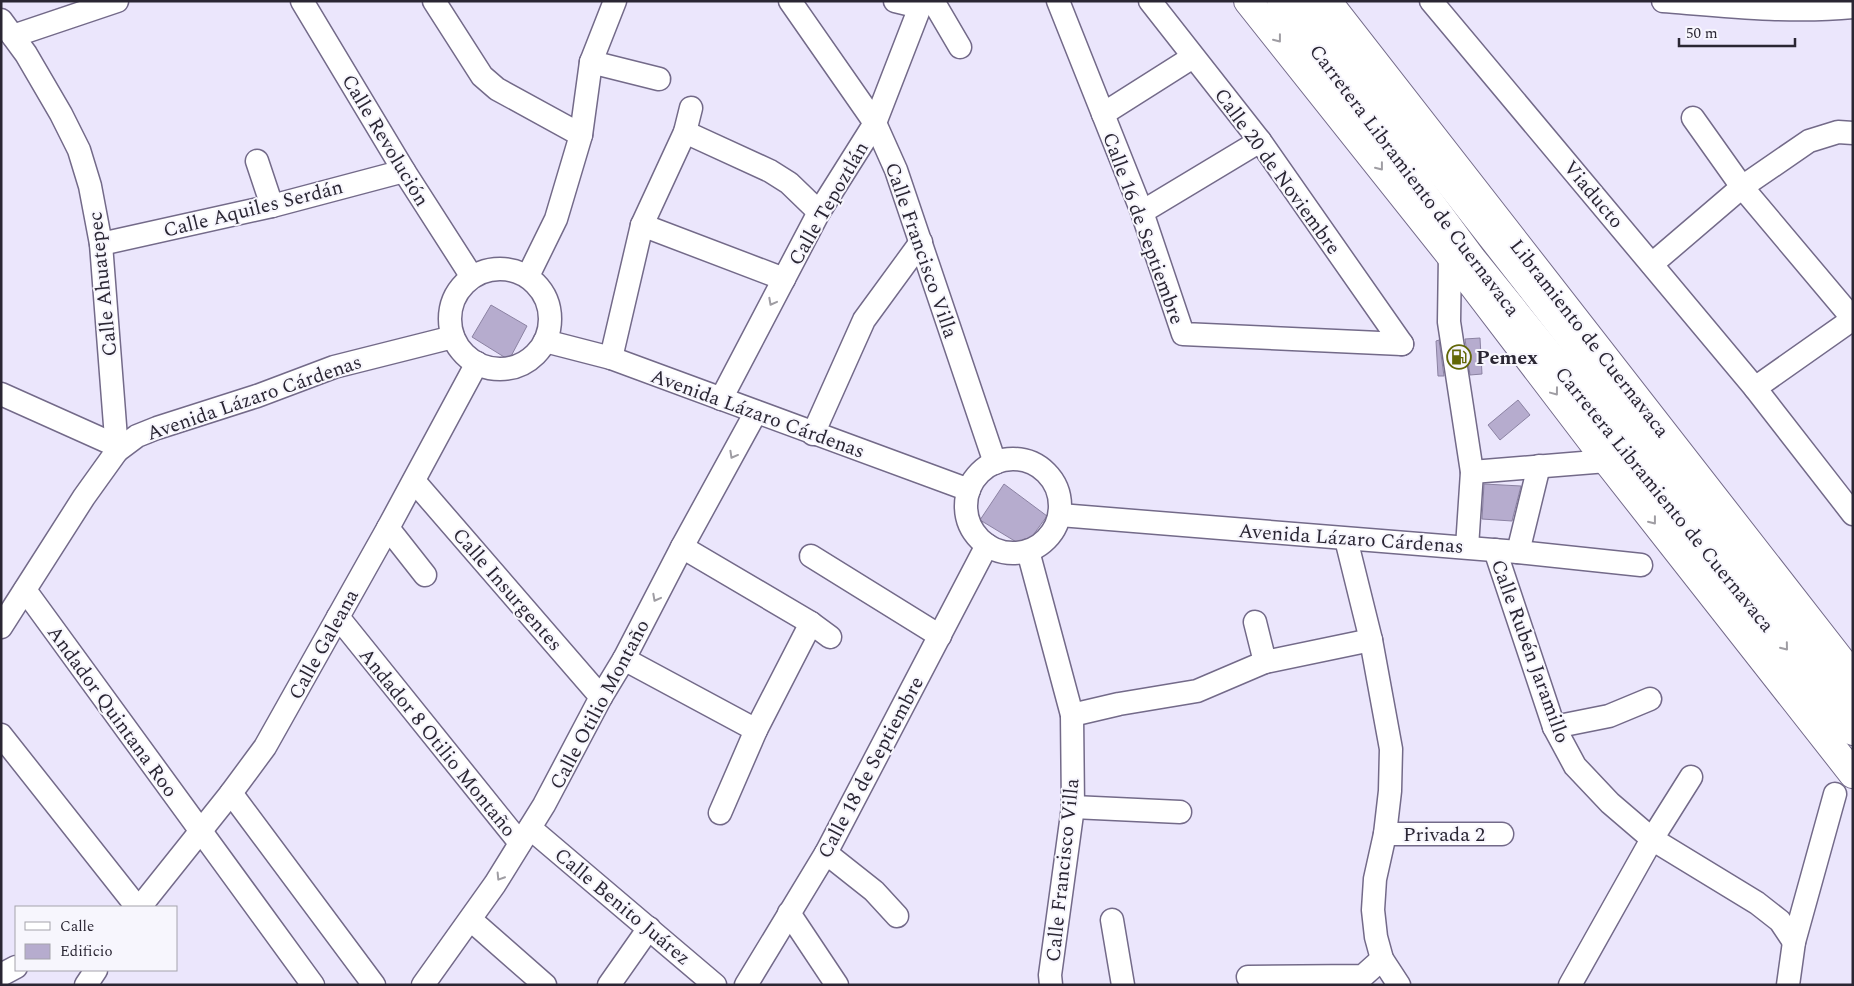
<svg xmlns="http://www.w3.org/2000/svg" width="1854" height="986" viewBox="0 0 1854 986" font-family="Spectral,serif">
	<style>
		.building { fill: #b6acce; stroke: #8b82a2 }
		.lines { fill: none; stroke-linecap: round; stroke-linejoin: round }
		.minor-casing { stroke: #736a89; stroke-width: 25 }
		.major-casing { stroke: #736a89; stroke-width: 30 }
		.highway-casing { stroke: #736a89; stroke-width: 30 }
		.minor { stroke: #fff; stroke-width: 22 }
		.major { stroke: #fff; stroke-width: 28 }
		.highway { stroke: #fff; stroke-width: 28 }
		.oneway { stroke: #9f9da3 }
		.labels { text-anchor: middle; stroke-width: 4; stroke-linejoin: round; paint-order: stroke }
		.street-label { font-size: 20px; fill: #2a2633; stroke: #f7f6fd }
		.poi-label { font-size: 20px; font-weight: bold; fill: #2a2633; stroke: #f7f6fd; text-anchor: start }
	</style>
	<rect width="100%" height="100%" fill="#ebe6fc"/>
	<g class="building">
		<polygon points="491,305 527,326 509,360 472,337"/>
		<polygon points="1480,338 1482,374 1470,375 1465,339"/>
		<polygon points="1439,340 1444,376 1438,376 1436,341"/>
		<polygon points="1518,400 1530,415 1500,440 1488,425"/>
		<polygon points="1004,484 1047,516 1031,538 1024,539 1018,543 980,520"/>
		<polygon points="1484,484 1521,486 1512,521 1482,519"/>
	</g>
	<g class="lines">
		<g class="minor-casing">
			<g id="minor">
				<polyline points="302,1 404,171 472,277"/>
				<polyline points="434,1 482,76 497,89 581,135"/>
				<polyline points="790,1 875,123 896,170 995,463"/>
				<polyline points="895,1 920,7"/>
				<polyline points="933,1 960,47"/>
				<polyline points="1058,1 1142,212 1183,334 1402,344"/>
				<polyline points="1150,1 1260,141 1402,344"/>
				<polyline points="1431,1 1755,388 1853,514"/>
				<path d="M1663,1C1726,6 1790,13 1853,7"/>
				<polyline points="1,20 26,54 61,114 79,150 90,186 101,244 117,451"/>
				<polyline points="13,36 117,1"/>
				<polyline points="591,62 659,79"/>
				<polyline points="1103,114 1193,57"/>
				<polyline points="1693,118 1742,187 1853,319"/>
				<polyline points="685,132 770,171 789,183 819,212"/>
				<polyline points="257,161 272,206"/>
				<polyline points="1142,212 1260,141"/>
				<polyline points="642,225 784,279"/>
				<polyline points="101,244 272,206 404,171"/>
				<polyline points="1450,255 1449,322 1472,472 1467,547"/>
				<polyline points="1652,264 1742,187 1809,141 1838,132 1853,133"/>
				<circle cx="500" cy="319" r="50"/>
				<polyline points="528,276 556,219 581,135 591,62 615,1"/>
				<polyline points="545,341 611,358 969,490"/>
				<polyline points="611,358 642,225 685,132 691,108"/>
				<polyline points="1755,388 1853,319"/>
				<polyline points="1,394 115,445"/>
				<polyline points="721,399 819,212 875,123 920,7 923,1"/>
				<polyline points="813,434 864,320 921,242"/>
				<circle cx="1013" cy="506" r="47"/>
				<polyline points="1472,472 1607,461"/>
				<polyline points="414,481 601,697"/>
				<polyline points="1060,515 1518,552 1641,565"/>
				<polyline points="388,528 425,575"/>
				<polyline points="1346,539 1371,640 1391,749 1390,791 1385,834 1375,879 1373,910 1376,937 1382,959 1399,985"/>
				<polyline points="682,547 811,623 830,637"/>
				<polyline points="1495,550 1554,727 1575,766 1610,803 1652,839 1757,903 1780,921 1794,942"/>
				<polyline points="1028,551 1072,715 1073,807 1050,975 1051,985"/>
				<polyline points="1518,552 1539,466"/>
				<polyline points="811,556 940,636"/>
				<polyline points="25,590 313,985"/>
				<polyline points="338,617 520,843"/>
				<polyline points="1255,622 1265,662"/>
				<polyline points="1,627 84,497 117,451 137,436 157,428 257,396 334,367 453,337"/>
				<polyline points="624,659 756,730"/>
				<polyline points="1072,715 1119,704 1197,691 1265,662 1371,640"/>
				<polyline points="1554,727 1609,716 1650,699"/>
				<polyline points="1,735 137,907"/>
				<polyline points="231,793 374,985"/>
				<polyline points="1073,807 1180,812"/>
				<polyline points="720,813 756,730 811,623"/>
				<polyline points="530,828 715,985"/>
				<polyline points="1385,834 1502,834"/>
				<polyline points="826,853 874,891 897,916"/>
				<polyline points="140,907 231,793 265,747 388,528 477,363"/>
				<polyline points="789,913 837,985"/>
				<polyline points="471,920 545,985"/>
				<polyline points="1112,920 1123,985"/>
				<polyline points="1,975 16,967"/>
				<polyline points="1248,977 1363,976 1382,959"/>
				<polyline points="86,985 96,970"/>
				<polyline points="423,985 495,884 544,805 601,697 624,659 682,547 756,412"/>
				<polyline points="609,985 649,928"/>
				<polyline points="746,985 826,853 987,545"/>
				<polyline points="1570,985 1652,839 1691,777"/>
				<polyline points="1788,985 1794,942 1835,794"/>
			</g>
		</g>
		<g class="major-casing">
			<g id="major">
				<polyline points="1248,1 1450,255 1607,461 1853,774"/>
				<polyline points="1327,1 1853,676"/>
			</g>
		</g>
		<g class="highway-casing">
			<g id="highway">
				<polyline points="1281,1 1472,259 1853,731"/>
				<polyline points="1308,1 1853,700"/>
			</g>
		</g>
		<use href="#minor" class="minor"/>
		<use href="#major" class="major"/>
		<use href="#highway" class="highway"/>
	</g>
	<defs><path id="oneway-chevron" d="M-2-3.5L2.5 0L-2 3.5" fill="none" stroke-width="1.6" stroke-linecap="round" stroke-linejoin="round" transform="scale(1.25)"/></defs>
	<g class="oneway">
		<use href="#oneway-chevron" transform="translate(1278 39) rotate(52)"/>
		<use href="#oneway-chevron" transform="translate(1380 167) rotate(52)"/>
		<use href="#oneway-chevron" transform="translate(772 302) rotate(118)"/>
		<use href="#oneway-chevron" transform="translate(1555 392) rotate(53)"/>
		<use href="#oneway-chevron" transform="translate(733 455) rotate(119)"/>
		<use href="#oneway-chevron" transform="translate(1653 521) rotate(52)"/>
		<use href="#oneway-chevron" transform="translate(656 598) rotate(118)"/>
		<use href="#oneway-chevron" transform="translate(1785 647) rotate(51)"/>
		<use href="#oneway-chevron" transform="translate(500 877) rotate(122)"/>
	</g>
	<defs>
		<g id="fuel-ring" transform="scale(1.25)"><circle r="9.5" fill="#f7f6fd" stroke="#626706" stroke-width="1.5"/><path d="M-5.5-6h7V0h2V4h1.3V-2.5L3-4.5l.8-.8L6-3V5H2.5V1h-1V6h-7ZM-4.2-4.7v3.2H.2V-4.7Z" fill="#626706"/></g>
	</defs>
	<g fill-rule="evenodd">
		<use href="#fuel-ring" x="1459" y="357"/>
	</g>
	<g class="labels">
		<g class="street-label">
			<text transform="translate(386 140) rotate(59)" y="7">Calle Revolución</text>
			<text transform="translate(1278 171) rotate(54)" y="7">Calle 20 de Noviembre</text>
			<text transform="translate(1415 180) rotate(53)" y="7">Carretera Libramiento de Cuernavaca</text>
			<text transform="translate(1594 194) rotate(50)" y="7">Viaducto</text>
			<text transform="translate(828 203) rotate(-60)" y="7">Calle Tepoztlán</text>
			<text transform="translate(253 208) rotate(-14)" y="7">Calle Aquiles Serdán</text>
			<text transform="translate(1144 228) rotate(70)" y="7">Calle 16 de Septiembre</text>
			<text transform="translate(922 250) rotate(71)" y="7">Calle Francisco Villa</text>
			<text transform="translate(102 284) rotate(-96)" y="7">Calle Ahuatepec</text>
			<text transform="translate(1590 338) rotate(52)" y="7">Libramiento de Cuernavaca</text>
			<text transform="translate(254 397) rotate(-19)" y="7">Avenida Lázaro Cárdenas</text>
			<text transform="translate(758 413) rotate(20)" y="7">Avenida Lázaro Cárdenas</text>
			<text transform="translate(1665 499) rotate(51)" y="7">Carretera Libramiento de Cuernavaca</text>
			<text transform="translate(1351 538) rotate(4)" y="7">Avenida Lázaro Cárdenas</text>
			<text transform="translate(508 589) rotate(49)" y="7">Calle Insurgentes</text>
			<text transform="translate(323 644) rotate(-61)" y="7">Calle Galeana</text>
			<text transform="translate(1531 651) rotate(70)" y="7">Calle Rubén Jaramillo</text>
			<text transform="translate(599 704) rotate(-62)" y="7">Calle Otilio Montaño</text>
			<text transform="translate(113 711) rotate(54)" y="7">Andador Quintana Roo</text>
			<text transform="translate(438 742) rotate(51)" y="7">Andador 8 Otilio Montaño</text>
			<text transform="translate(870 767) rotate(-62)" y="7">Calle 18 de Septiembre</text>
			<text x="1444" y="841">Privada 2</text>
			<text transform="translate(1062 870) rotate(-84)" y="7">Calle Francisco Villa</text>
			<text transform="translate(623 906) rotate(40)" y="7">Calle Benito Juárez</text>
		</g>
		<g class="poi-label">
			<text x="1476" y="364">Pemex</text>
		</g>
	</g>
	<rect width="1854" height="986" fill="none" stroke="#2a2633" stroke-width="5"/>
	<rect x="15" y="906" width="162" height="65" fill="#f7f6fd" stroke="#a5a3ac"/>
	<rect x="25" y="922" width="25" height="8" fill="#ffffff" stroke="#a5a3ac"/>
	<text x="60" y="931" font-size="15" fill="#2a2633">Calle</text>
	<rect x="25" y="944" width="25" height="15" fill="#b6acce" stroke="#a5a3ac"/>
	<text x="60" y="956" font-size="15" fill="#2a2633">Edificio</text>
	<path d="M1679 38v8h116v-8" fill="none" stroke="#2a2633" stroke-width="2.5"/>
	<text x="1686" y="38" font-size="15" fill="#2a2633" stroke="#f7f6fd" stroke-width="4" paint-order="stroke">50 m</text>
</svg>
